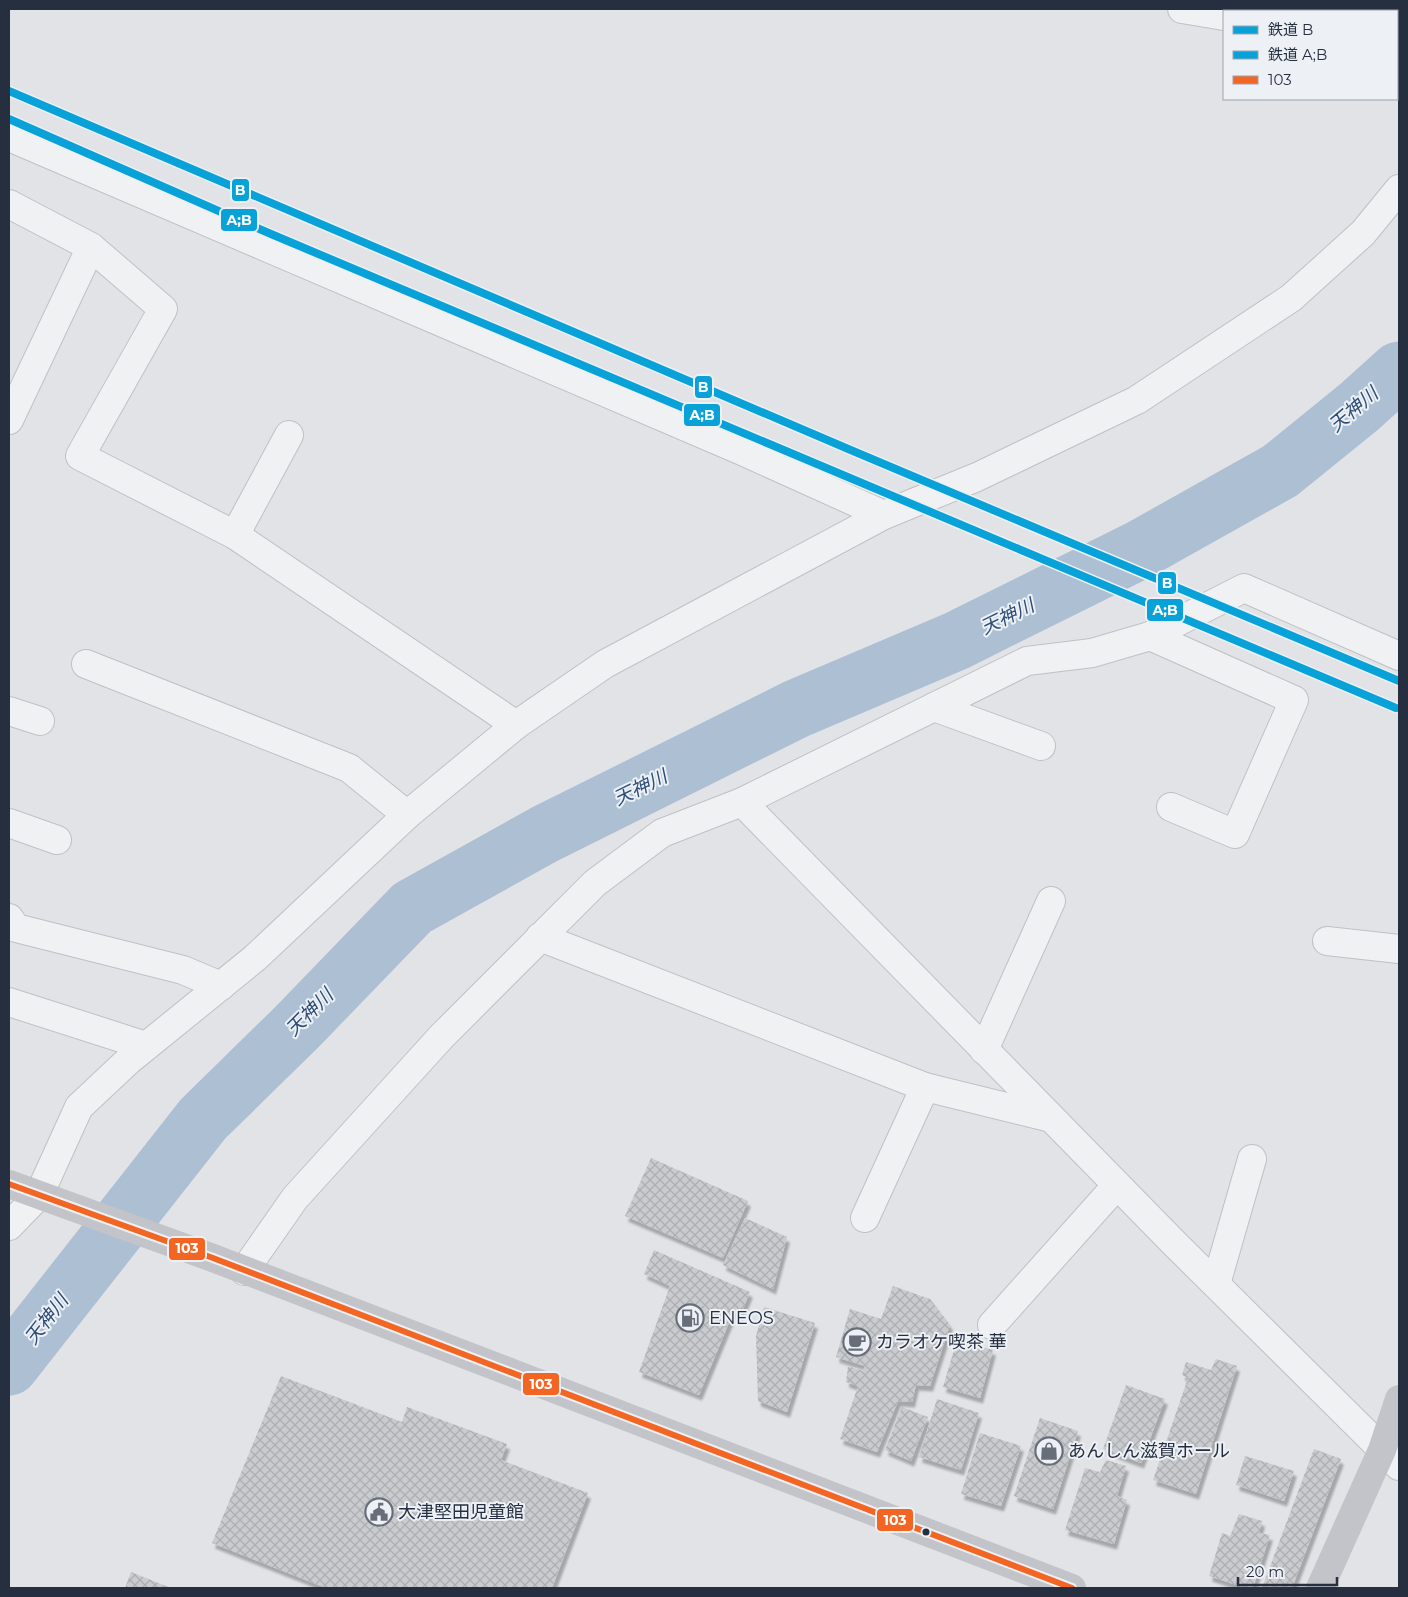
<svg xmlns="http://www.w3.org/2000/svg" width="1408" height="1597" font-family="Montserrat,'Noto Sans JP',sans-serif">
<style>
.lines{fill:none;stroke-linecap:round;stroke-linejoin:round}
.river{stroke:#acbfd3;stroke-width:59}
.building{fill:url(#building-cross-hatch);filter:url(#shadow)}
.street-casing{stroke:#bfc1c4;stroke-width:30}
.street{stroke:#f0f1f3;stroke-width:28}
.secondary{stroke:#c2c4c9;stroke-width:28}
.bus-1-casing{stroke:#edf1f6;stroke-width:10}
.bus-1{stroke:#f26522;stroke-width:6}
.rail-1-casing{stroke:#edf1f6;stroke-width:11}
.rail-2-casing{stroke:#edf1f6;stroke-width:11}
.rail-1{stroke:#08a2d9;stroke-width:8}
.rail-2{stroke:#08a2d9;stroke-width:8}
.bus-dot{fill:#262f40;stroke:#edf1f6;stroke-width:2}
.labels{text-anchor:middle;stroke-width:4;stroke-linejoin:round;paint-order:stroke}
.poi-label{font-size:18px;fill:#262f40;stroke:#edf1f6;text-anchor:start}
.water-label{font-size:19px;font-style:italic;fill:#2e4d77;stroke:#edf1f6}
.line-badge{stroke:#edf1f6;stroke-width:2}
.badge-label{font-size:14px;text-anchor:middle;font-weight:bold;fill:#fff}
</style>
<defs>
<pattern id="building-cross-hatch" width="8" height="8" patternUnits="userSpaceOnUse" patternTransform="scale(1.25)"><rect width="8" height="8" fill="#c9cbce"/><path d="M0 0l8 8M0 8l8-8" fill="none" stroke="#acafb2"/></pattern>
<filter id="shadow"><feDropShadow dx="3" dy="5.5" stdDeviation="1" flood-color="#0004"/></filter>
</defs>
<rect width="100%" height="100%" fill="#e1e3e6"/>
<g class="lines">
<polyline class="river" points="9,1366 203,1119 296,1028 412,908 545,834 796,709 956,641 1139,550 1280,471 1359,407 1399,371"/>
</g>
<g class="building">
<polygon points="651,1158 748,1201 723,1258 625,1216"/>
<polygon points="745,1218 787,1237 773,1289 723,1265"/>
<polygon points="654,1250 750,1292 740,1316 733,1313 699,1395 639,1372 670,1286 644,1274"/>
<polygon points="893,1286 930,1299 950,1325 930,1386 916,1385 912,1402 898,1401 877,1452 840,1439 858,1386 846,1382 848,1366 863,1371 865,1366 836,1357 850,1309 881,1319"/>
<polygon points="764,1307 815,1323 787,1412 758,1401 756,1336"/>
<polygon points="957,1340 993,1350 980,1398 943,1387"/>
<polygon points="1216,1359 1237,1366 1196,1494 1153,1480 1188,1378 1182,1375 1186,1362 1211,1370"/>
<polygon points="281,1376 402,1422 407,1407 507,1444 501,1460 588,1493 552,1588 326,1588 212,1543"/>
<polygon points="1126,1385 1165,1399 1141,1463 1103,1449"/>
<polygon points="937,1399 979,1413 961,1470 919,1457"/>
<polygon points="902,1407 928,1417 911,1461 885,1450"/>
<polygon points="1040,1418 1078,1431 1053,1509 1014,1496"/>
<polygon points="980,1433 1021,1446 1001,1506 961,1494"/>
<polygon points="1314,1449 1341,1459 1292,1588 1262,1588"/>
<polygon points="1245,1456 1294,1471 1284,1501 1236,1485"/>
<polygon points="1106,1460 1126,1466 1117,1496 1127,1500 1114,1544 1065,1530 1085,1468 1100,1472"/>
<polygon points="1239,1514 1262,1521 1259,1533 1270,1535 1253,1588 1246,1588 1209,1576 1222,1533 1230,1536"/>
<polygon points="131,1572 171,1588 125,1588"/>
</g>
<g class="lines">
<g class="street-casing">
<g id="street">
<polyline points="1182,9 1224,16"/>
<polyline points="1397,39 1399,39"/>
<polyline points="9,137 742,451 884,515"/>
<polyline points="9,204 91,247 163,309 80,456 235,535 516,725"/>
<polyline points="9,420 91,247"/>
<polyline points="235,535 289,435"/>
<polyline points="1150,636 1244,588 1399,656"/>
<polyline points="86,664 349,768 407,815"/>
<polyline points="934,707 1041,746"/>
<polyline points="9,711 40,721"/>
<polyline points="742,802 1173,1242 1399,1466"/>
<polyline points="9,823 57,840"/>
<polyline points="9,918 16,928 183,970 221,986"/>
<polyline points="540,937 925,1087 1051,1118"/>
<polyline points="1327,941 1399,949"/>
<polyline points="9,1002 146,1046"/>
<polyline points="984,1050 1051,901"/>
<polyline points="865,1218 925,1087"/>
<polyline points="9,1226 39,1195 79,1107 128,1061 255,958 407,815 516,725 605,664 884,515 977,477 1137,400 1291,298 1363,233 1399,189"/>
<polyline points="244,1271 295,1198 442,1036 595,883 662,833 742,802 1027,661 1092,653 1150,636 1294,700 1235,834 1171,807"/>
<polyline points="1216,1284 1252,1159"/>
<polyline points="992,1325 1117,1185"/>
</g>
</g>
<use href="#street" class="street"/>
<g class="secondary">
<polyline points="9,1184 213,1258 1072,1588"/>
<polyline points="1320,1588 1382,1450 1399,1399"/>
</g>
<g class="bus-1-casing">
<polyline id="bus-1" points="9,1184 213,1258 1072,1588"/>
</g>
<use href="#bus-1" class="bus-1"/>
<g class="rail-1-casing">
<polyline id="rail-1" points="9,91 853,451 1399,681"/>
</g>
<g class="rail-2-casing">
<polyline id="rail-2" points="9,119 271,234 1396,708"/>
</g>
<use href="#rail-1" class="rail-1"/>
<use href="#rail-2" class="rail-2"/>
</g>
<defs>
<g id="fuel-ring" transform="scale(1.4375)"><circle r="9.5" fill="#edf1f6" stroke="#676e7a" stroke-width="1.5"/><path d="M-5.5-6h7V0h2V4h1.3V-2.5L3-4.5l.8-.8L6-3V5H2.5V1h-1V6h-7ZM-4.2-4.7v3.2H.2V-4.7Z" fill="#676e7a"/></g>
<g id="cafe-ring" transform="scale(1.4375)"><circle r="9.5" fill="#edf1f6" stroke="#676e7a" stroke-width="1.5"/><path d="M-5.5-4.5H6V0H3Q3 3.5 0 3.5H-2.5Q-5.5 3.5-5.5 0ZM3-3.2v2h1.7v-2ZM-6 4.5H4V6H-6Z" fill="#676e7a"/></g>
<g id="shop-ring" transform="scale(1.4375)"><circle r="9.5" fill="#edf1f6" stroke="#676e7a" stroke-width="1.5"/><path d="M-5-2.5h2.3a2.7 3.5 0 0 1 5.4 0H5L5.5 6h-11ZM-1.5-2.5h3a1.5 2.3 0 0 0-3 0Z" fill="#676e7a"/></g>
<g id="civic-ring" transform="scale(1.4375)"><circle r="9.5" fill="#edf1f6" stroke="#676e7a" stroke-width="1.5"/><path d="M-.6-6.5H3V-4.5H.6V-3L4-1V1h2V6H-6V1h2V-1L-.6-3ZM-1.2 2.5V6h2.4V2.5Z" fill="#676e7a"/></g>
</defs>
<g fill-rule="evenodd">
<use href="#fuel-ring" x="690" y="1318"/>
<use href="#cafe-ring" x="857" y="1342"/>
<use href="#shop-ring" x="1049" y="1451"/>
<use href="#civic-ring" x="379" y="1512"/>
</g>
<circle class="bus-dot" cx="926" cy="1532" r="4.5"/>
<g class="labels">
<g class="poi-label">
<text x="709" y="1324">ENEOS</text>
<text x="876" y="1348">カラオケ喫茶 華</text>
<text x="1068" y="1457">あんしん滋賀ホール</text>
<text x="398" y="1518">大津堅田児童館</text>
</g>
<g class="water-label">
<text transform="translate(1353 409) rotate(-40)" y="7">天神川</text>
<text transform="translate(1007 616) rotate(-26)" y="7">天神川</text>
<text transform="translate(640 787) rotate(-26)" y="7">天神川</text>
<text transform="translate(309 1012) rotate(-45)" y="7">天神川</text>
<text transform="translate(46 1319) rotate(-52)" y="7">天神川</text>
</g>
</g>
<g class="line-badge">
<rect x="231" y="178" width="19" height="24" rx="5" fill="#08a2d9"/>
<rect x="220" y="208" width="38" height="24" rx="5" fill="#08a2d9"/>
<rect x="694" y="375" width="19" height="24" rx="5" fill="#08a2d9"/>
<rect x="683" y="403" width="38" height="24" rx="5" fill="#08a2d9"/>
<rect x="1157" y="571" width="20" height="24" rx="5" fill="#08a2d9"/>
<rect x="1146" y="598" width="38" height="24" rx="5" fill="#08a2d9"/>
<rect x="168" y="1237" width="38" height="24" rx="5" fill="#f26522"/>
<rect x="522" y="1372" width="38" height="24" rx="5" fill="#f26522"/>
<rect x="876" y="1508" width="38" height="24" rx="5" fill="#f26522"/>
</g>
<g class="badge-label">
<text x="240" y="195">B</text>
<text x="239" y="225">A;B</text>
<text x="703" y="392">B</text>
<text x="702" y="420">A;B</text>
<text x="1167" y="588">B</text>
<text x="1165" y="615">A;B</text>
<text x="187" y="1253">103</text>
<text x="541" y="1389">103</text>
<text x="895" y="1525">103</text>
</g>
<rect width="1408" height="1597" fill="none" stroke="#262f40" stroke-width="20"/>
<rect x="1223" y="10" width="175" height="90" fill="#edf1f6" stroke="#9da3ad"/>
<rect x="1233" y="26" width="25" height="8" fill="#08a2d9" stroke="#9da3ad"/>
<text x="1268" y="35" font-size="15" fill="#262f40">鉄道 B</text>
<rect x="1233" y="51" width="25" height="8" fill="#08a2d9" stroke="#9da3ad"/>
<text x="1268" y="60" font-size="15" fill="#262f40">鉄道 A;B</text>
<rect x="1233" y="76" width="25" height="8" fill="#f26522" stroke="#9da3ad"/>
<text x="1268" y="85" font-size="15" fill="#262f40">103</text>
<path d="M1238 1577v8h99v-8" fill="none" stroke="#262f40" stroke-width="2.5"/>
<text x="1246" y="1577" font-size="15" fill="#262f40" stroke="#edf1f6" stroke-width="4" paint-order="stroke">20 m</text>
</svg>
